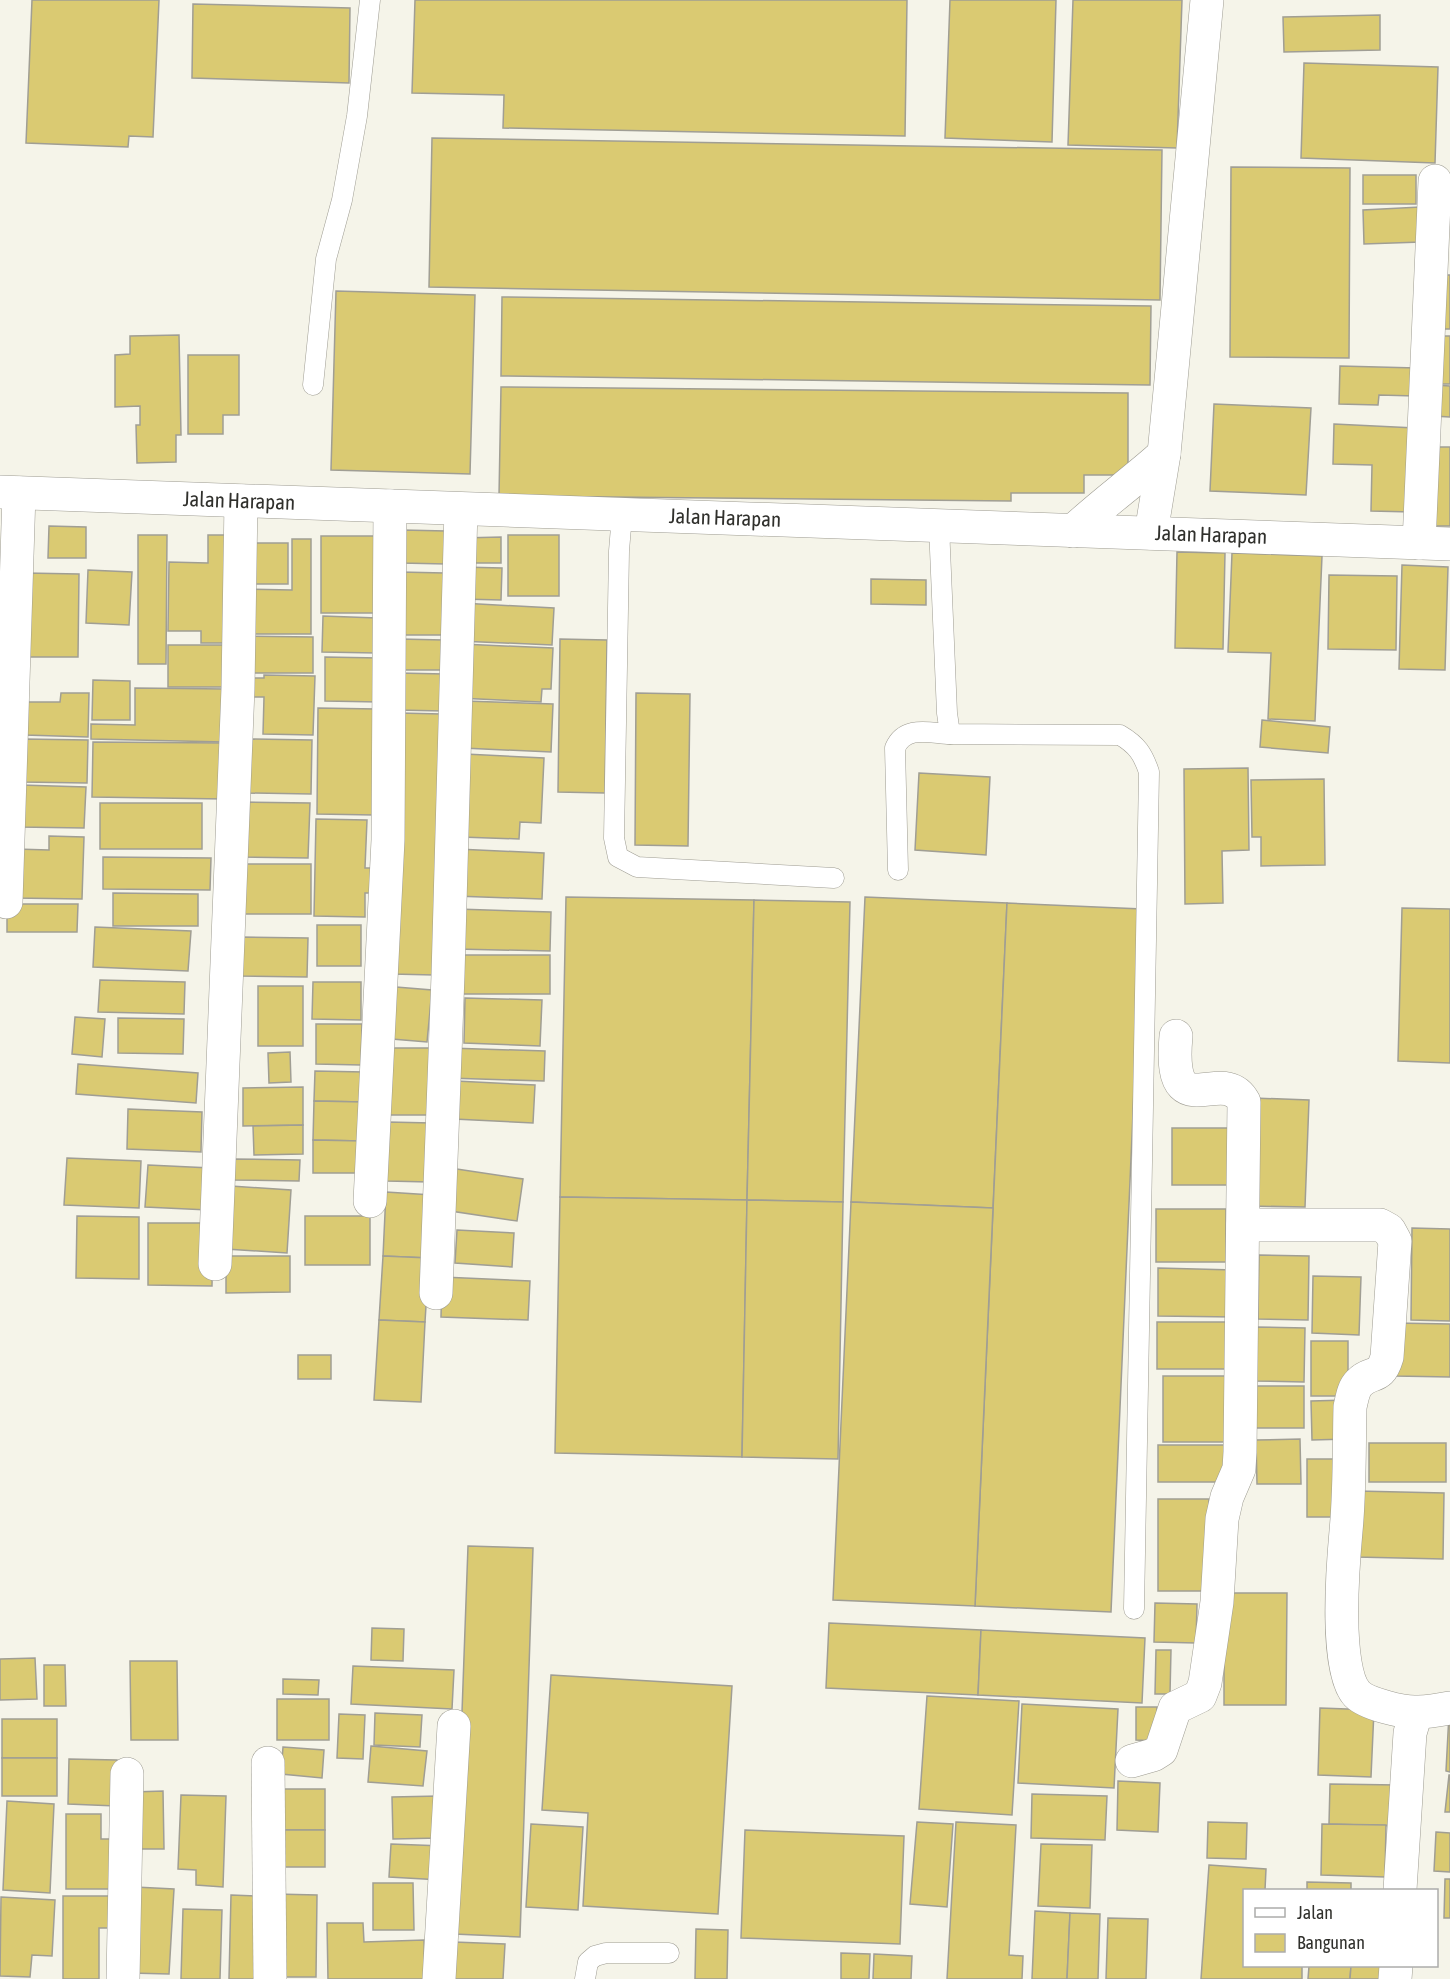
<svg xmlns="http://www.w3.org/2000/svg" width="1450" height="1979" font-family="'Asap Condensed',sans-serif">
<style>
.building{fill:#daca72;stroke:#a09e94;stroke-width:1.5}
.lines{fill:none;stroke-linecap:round;stroke-linejoin:round}
.lane-casing{stroke:#9e9c92;stroke-width:21}
.street-casing{stroke:#9e9c92;stroke-width:34}
.lane{stroke:#fff;stroke-width:20}
.street{stroke:#fff;stroke-width:33}
.labels{text-anchor:middle;stroke-width:4.5;stroke-linejoin:round;paint-order:stroke}
.street-label{font-size:21px;fill:#30302c;stroke:#fff}
</style>
<rect width="100%" height="100%" fill="#f5f4e9"/>
<g class="building">
<polygon points="32,0 159,0 153,137 129,136 128,147 26,143"/>
<polygon points="415,0 907,0 905,136 503,128 504,95 412,93"/>
<polygon points="950,0 1056,0 1052,142 945,138"/>
<polygon points="1073,0 1182,0 1177,148 1068,145"/>
<polygon points="193,4 350,8 349,83 192,78"/>
<polygon points="1380,15 1380,50 1284,52 1283,17"/>
<polygon points="1304,63 1438,67 1435,163 1301,158"/>
<polygon points="432,138 1162,150 1160,300 429,287"/>
<polygon points="1231,167 1350,168 1349,358 1230,357"/>
<rect x="1363" y="175" width="53" height="29"/>
<polygon points="1420,207 1421,242 1364,244 1363,210"/>
<polygon points="1443,275 1450,275 1450,329 1442,329"/>
<polygon points="336,291 475,295 470,474 331,470"/>
<polygon points="502,297 1151,306 1150,385 501,376"/>
<polygon points="179,335 181,435 176,435 176,462 137,463 136,425 140,425 140,406 115,407 115,355 130,354 130,336"/>
<rect x="1433" y="336" width="17" height="48"/>
<polygon points="188,355 239,355 239,415 223,415 223,434 188,434"/>
<polygon points="1340,366 1416,368 1415,396 1379,395 1378,405 1339,404"/>
<polygon points="1434,385 1450,386 1450,417 1433,416"/>
<polygon points="501,387 1128,393 1128,475 1084,475 1084,493 1011,493 1011,501 499,496"/>
<polygon points="1214,404 1311,408 1306,495 1210,491"/>
<polygon points="1334,424 1415,428 1412,512 1371,511 1372,465 1333,464"/>
<polygon points="1430,447 1450,447 1450,526 1428,526"/>
<polygon points="49,526 86,527 86,558 48,558"/>
<polygon points="402,530 446,531 446,564 401,563"/>
<polygon points="138,535 167,535 166,664 138,664"/>
<polygon points="208,535 235,535 234,643 201,643 201,631 168,631 169,562 208,563"/>
<rect x="508" y="535" width="51" height="61"/>
<rect x="321" y="536" width="62" height="77"/>
<polygon points="501,537 501,563 461,563 461,538"/>
<polygon points="292,539 311,539 311,634 245,634 245,589 292,590"/>
<rect x="254" y="543" width="34" height="41"/>
<polygon points="1177,552 1225,553 1223,649 1175,648"/>
<polygon points="1232,553 1322,556 1315,721 1268,719 1271,653 1228,652"/>
<polygon points="1402,565 1448,567 1445,670 1399,669"/>
<polygon points="461,567 502,568 501,600 461,599"/>
<polygon points="88,570 132,572 129,625 86,623"/>
<polygon points="400,572 444,573 443,635 399,635"/>
<polygon points="25,573 79,574 78,657 24,657"/>
<polygon points="1329,575 1397,576 1396,650 1328,649"/>
<polygon points="871,579 926,580 926,605 871,604"/>
<polygon points="461,603 554,608 552,645 459,641"/>
<polygon points="323,616 377,618 376,653 322,652"/>
<polygon points="244,636 313,637 313,673 244,673"/>
<polygon points="399,639 444,640 443,670 399,670"/>
<polygon points="560,639 607,640 605,793 558,792"/>
<polygon points="461,644 553,648 551,689 542,689 541,702 458,698"/>
<rect x="168" y="645" width="59" height="42"/>
<polygon points="325,657 379,658 379,702 325,701"/>
<polygon points="398,673 444,674 443,711 398,710"/>
<polygon points="264,675 315,676 313,735 263,734 264,697 243,697 244,678 264,678"/>
<polygon points="93,680 130,681 130,720 92,720"/>
<polygon points="135,688 226,689 225,742 91,739 91,724 135,725"/>
<polygon points="61,693 89,693 88,737 25,735 25,702 60,702"/>
<polygon points="636,693 690,694 688,846 635,845"/>
<polygon points="464,701 553,704 551,752 463,748"/>
<polygon points="318,708 376,709 374,815 317,814"/>
<polygon points="399,713 441,714 434,975 392,974"/>
<polygon points="1262,720 1330,727 1328,753 1260,747"/>
<polygon points="24,739 88,740 87,783 22,782"/>
<polygon points="248,739 312,740 311,794 247,793"/>
<polygon points="93,742 225,743 224,799 92,797"/>
<polygon points="465,754 544,758 541,823 520,822 519,839 461,837"/>
<polygon points="1248,768 1249,850 1222,851 1223,903 1185,904 1184,769"/>
<polygon points="919,773 990,777 986,855 915,850"/>
<polygon points="1324,779 1325,865 1261,866 1261,837 1252,837 1251,780"/>
<polygon points="20,785 86,787 84,828 19,827"/>
<polygon points="243,802 310,803 308,858 242,857"/>
<rect x="100" y="803" width="102" height="46"/>
<polygon points="316,819 367,820 365,868 373,868 372,893 365,893 365,917 314,916"/>
<polygon points="49,836 84,837 82,899 14,898 16,849 49,850"/>
<polygon points="457,849 544,853 542,899 455,896"/>
<polygon points="103,857 211,858 210,890 103,889"/>
<rect x="239" y="864" width="72" height="50"/>
<polygon points="113,893 198,894 198,926 113,926"/>
<polygon points="566,897 754,900 747,1200 560,1197"/>
<polygon points="865,897 1007,903 993,1208 851,1202"/>
<polygon points="754,900 850,902 843,1202 747,1200"/>
<polygon points="1007,903 1142,909 1111,1612 975,1606"/>
<polygon points="7,904 78,904 77,932 7,932"/>
<polygon points="1402,908 1450,909 1450,1063 1398,1061"/>
<polygon points="457,909 551,912 550,951 456,949"/>
<rect x="317" y="925" width="44" height="41"/>
<polygon points="95,927 191,931 188,971 93,967"/>
<polygon points="241,937 308,938 307,977 241,976"/>
<rect x="458" y="955" width="92" height="39"/>
<polygon points="100,980 185,982 184,1014 98,1012"/>
<polygon points="313,982 361,982 361,1020 312,1019"/>
<rect x="258" y="986" width="45" height="60"/>
<polygon points="396,987 432,990 427,1042 392,1039"/>
<polygon points="465,998 542,1000 540,1046 464,1043"/>
<polygon points="75,1017 105,1019 102,1057 72,1054"/>
<polygon points="118,1018 184,1019 183,1054 118,1053"/>
<polygon points="316,1024 362,1024 361,1065 316,1064"/>
<rect x="389" y="1048" width="42" height="67"/>
<polygon points="449,1048 545,1051 544,1081 448,1078"/>
<polygon points="290,1052 291,1082 269,1083 268,1053"/>
<polygon points="78,1064 198,1073 196,1103 76,1094"/>
<polygon points="315,1071 364,1072 364,1102 314,1101"/>
<polygon points="456,1081 535,1085 533,1123 454,1119"/>
<polygon points="303,1087 303,1125 243,1126 243,1088"/>
<polygon points="1253,1098 1309,1100 1305,1207 1249,1206"/>
<polygon points="314,1101 364,1102 363,1141 313,1140"/>
<polygon points="128,1109 202,1112 201,1152 127,1149"/>
<polygon points="388,1122 431,1123 429,1182 387,1181"/>
<polygon points="303,1125 303,1154 254,1155 253,1126"/>
<rect x="1172" y="1128" width="59" height="57"/>
<polygon points="313,1140 363,1141 363,1173 313,1173"/>
<polygon points="67,1158 141,1161 139,1208 64,1205"/>
<polygon points="233,1159 300,1160 299,1181 233,1180"/>
<polygon points="148,1165 211,1168 208,1210 145,1207"/>
<polygon points="450,1168 523,1179 517,1221 444,1210"/>
<polygon points="231,1186 291,1190 287,1253 226,1249"/>
<polygon points="386,1192 432,1195 429,1258 383,1256"/>
<polygon points="560,1197 747,1200 742,1457 555,1453"/>
<polygon points="747,1200 843,1202 838,1459 742,1457"/>
<polygon points="851,1202 993,1208 975,1606 833,1600"/>
<rect x="1156" y="1209" width="70" height="53"/>
<polygon points="77,1216 139,1217 139,1279 76,1278"/>
<rect x="305" y="1216" width="65" height="49"/>
<polygon points="148,1223 213,1223 212,1286 148,1285"/>
<polygon points="1412,1228 1450,1229 1450,1321 1411,1320"/>
<polygon points="457,1230 514,1233 512,1267 455,1263"/>
<polygon points="1259,1255 1309,1256 1308,1320 1258,1319"/>
<polygon points="226,1256 290,1256 290,1292 226,1293"/>
<polygon points="383,1256 429,1258 425,1322 379,1320"/>
<polygon points="1158,1268 1234,1270 1234,1317 1158,1316"/>
<polygon points="1313,1276 1361,1277 1359,1335 1312,1333"/>
<polygon points="442,1277 530,1281 528,1320 441,1317"/>
<polygon points="379,1320 425,1322 421,1402 374,1400"/>
<rect x="1157" y="1322" width="73" height="47"/>
<polygon points="1395,1323 1450,1324 1450,1377 1395,1376"/>
<polygon points="1255,1327 1305,1328 1304,1382 1254,1381"/>
<rect x="1311" y="1341" width="37" height="55"/>
<rect x="298" y="1355" width="33" height="24"/>
<polygon points="1163,1376 1232,1376 1231,1442 1163,1442"/>
<rect x="1256" y="1386" width="48" height="42"/>
<polygon points="1347,1400 1348,1439 1312,1440 1311,1401"/>
<polygon points="1300,1439 1301,1484 1257,1484 1256,1440"/>
<rect x="1369" y="1443" width="77" height="39"/>
<rect x="1158" y="1445" width="71" height="37"/>
<rect x="1307" y="1459" width="37" height="58"/>
<polygon points="1357,1491 1444,1493 1443,1559 1356,1557"/>
<rect x="1158" y="1499" width="51" height="92"/>
<polygon points="468,1546 533,1548 520,1937 454,1934"/>
<polygon points="1224,1593 1287,1593 1286,1705 1224,1705"/>
<polygon points="1155,1603 1197,1604 1196,1643 1154,1642"/>
<polygon points="829,1623 981,1630 978,1695 826,1688"/>
<polygon points="372,1628 404,1629 403,1661 371,1660"/>
<polygon points="981,1630 1145,1638 1142,1703 978,1695"/>
<polygon points="1156,1650 1171,1650 1170,1694 1155,1694"/>
<polygon points="35,1658 37,1699 0,1700 0,1659"/>
<polygon points="130,1661 177,1661 178,1740 131,1740"/>
<polygon points="44,1665 65,1665 66,1706 44,1706"/>
<polygon points="353,1666 454,1670 452,1709 351,1704"/>
<polygon points="551,1675 732,1686 718,1914 583,1906 588,1813 542,1810"/>
<polygon points="283,1679 319,1680 318,1695 283,1694"/>
<polygon points="927,1696 1019,1701 1012,1815 919,1809"/>
<rect x="277" y="1699" width="52" height="41"/>
<polygon points="1022,1704 1118,1709 1114,1788 1018,1783"/>
<polygon points="1136,1707 1157,1707 1157,1741 1136,1740"/>
<polygon points="1320,1708 1374,1710 1371,1777 1318,1775"/>
<polygon points="375,1713 422,1715 420,1747 374,1745"/>
<polygon points="339,1714 365,1715 363,1759 337,1758"/>
<polygon points="1449,1714 1450,1714 1450,1772 1446,1771"/>
<rect x="2" y="1719" width="55" height="39"/>
<polygon points="371,1746 427,1751 423,1786 368,1782"/>
<polygon points="283,1747 324,1750 322,1778 281,1774"/>
<rect x="2" y="1758" width="55" height="38"/>
<polygon points="69,1759 117,1760 116,1806 68,1804"/>
<polygon points="1449,1775 1450,1775 1450,1812 1445,1812"/>
<polygon points="1118,1781 1160,1783 1158,1832 1117,1830"/>
<polygon points="1330,1784 1397,1785 1396,1826 1329,1824"/>
<rect x="279" y="1789" width="46" height="41"/>
<polygon points="163,1791 164,1849 134,1849 133,1792"/>
<polygon points="1032,1794 1107,1796 1105,1840 1031,1838"/>
<polygon points="181,1795 226,1796 223,1887 196,1885 196,1870 178,1869"/>
<polygon points="439,1796 439,1838 393,1839 392,1797"/>
<polygon points="7,1801 54,1804 50,1893 3,1890"/>
<polygon points="66,1814 101,1814 101,1839 115,1839 114,1889 66,1889"/>
<polygon points="917,1822 953,1824 947,1907 910,1904"/>
<polygon points="956,1822 1016,1825 1009,1955 1023,1956 1022,1979 947,1979"/>
<polygon points="1208,1822 1247,1823 1246,1859 1207,1858"/>
<polygon points="531,1824 583,1827 578,1910 526,1907"/>
<polygon points="1322,1824 1386,1825 1385,1877 1321,1875"/>
<rect x="279" y="1830" width="46" height="37"/>
<polygon points="745,1830 904,1836 900,1944 741,1938"/>
<polygon points="1436,1832 1450,1833 1450,1872 1434,1871"/>
<polygon points="391,1844 443,1846 441,1880 389,1877"/>
<polygon points="1041,1844 1092,1845 1090,1908 1038,1906"/>
<polygon points="1209,1865 1266,1869 1265,1890 1244,1890 1244,1966 1302,1966 1302,1979 1201,1979"/>
<polygon points="1445,1879 1450,1879 1450,1918 1444,1918"/>
<polygon points="1307,1882 1351,1883 1351,1890 1307,1890"/>
<polygon points="373,1883 413,1883 414,1930 373,1930"/>
<polygon points="135,1887 174,1889 169,1974 130,1973"/>
<polygon points="275,1894 317,1895 316,1977 274,1977"/>
<polygon points="231,1895 258,1896 255,1979 229,1979"/>
<polygon points="63,1896 117,1896 116,1928 99,1928 99,1979 63,1979"/>
<polygon points="1,1897 55,1900 52,1956 32,1955 30,1977 0,1976"/>
<polygon points="183,1909 222,1910 220,1979 181,1979"/>
<polygon points="1035,1911 1070,1913 1067,1979 1032,1979"/>
<polygon points="1070,1913 1100,1914 1098,1979 1067,1979"/>
<polygon points="1108,1918 1148,1919 1146,1979 1106,1979"/>
<polygon points="327,1923 363,1923 364,1942 424,1940 425,1979 328,1979"/>
<polygon points="696,1929 728,1930 727,1979 695,1979"/>
<polygon points="454,1942 505,1944 503,1979 452,1979"/>
<polygon points="841,1953 870,1954 869,1979 841,1979"/>
<polygon points="874,1954 912,1956 911,1979 873,1979"/>
<polygon points="1309,1966 1351,1966 1350,1979 1308,1979"/>
<polygon points="1351,1966 1392,1966 1391,1979 1350,1979"/>
</g>
<g class="lines">
<g class="lane-casing">
<g id="lane">
<polyline points="313,385 326,259 342,200 357,116 370,0"/>
<polyline points="622,515 619,551 614,838 618,857 637,867 834,878"/>
<path d="M939,526L947,713L950,734L1120,735C1137,745 1143,754 1149,772L1134,1609"/>
<path d="M898,870L895,748C905,725 929,733 950,734"/>
<polyline points="585,1979 588,1962 595,1956 606,1953 669,1953"/>
</g>
</g>
<g class="street-casing">
<g id="street">
<polyline points="0,492 1450,544"/>
<path d="M1073,531C1102,504 1134,481 1164,454"/>
<polyline points="1151,533 1164,454 1207,0"/>
<polyline points="1419,543 1435,181"/>
<polyline points="6,902 19,493"/>
<polyline points="370,1201 388,840 390,506"/>
<path d="M1243,1225H1380L1389,1230L1395,1241L1387,1357C1380,1381 1371,1370 1359,1383C1353,1389 1352,1399 1350,1407C1349,1448 1350,1490 1346,1531C1343,1564 1334,1670 1357,1694C1367,1704 1404,1713 1418,1712C1429,1712 1440,1710 1450,1708"/>
<polyline points="215,1264 238,688 241,501"/>
<polyline points="436,1293 448,975 461,509"/>
<path d="M1132,1761L1153,1755L1161,1750L1175,1708L1200,1696L1205,1683L1217,1602L1222,1519L1227,1497L1239,1469L1240,1452L1244,1102C1223,1062 1167,1132 1176,1036"/>
<polyline points="268,1763 270,1979"/>
<polyline points="1400,1890 1410,1733 1416,1713"/>
<polyline points="123,1979 127,1774"/>
<polyline points="439,1979 454,1726"/>
<polyline points="1395,1979 1396,1966"/>
</g>
</g>
<use href="#lane" class="lane"/>
<use href="#street" class="street"/>
</g>
<g class="labels">
<g class="street-label">
<text transform="translate(239 501) rotate(2)" y="7">Jalan Harapan</text>
<text transform="translate(725 518) rotate(2)" y="7">Jalan Harapan</text>
<text transform="translate(1211 535) rotate(2)" y="7">Jalan Harapan</text>
</g>
</g>
<rect x="1243" y="1889" width="195" height="78" fill="#ffffff" stroke="#acacab" stroke-width="1.5"/>
<rect x="1255" y="1908" width="30" height="9" fill="#ffffff" stroke="#acacab" stroke-width="1.5"/>
<text x="1297" y="1919" font-size="18" fill="#30302c">Jalan</text>
<rect x="1255" y="1934" width="30" height="18" fill="#daca72" stroke="#acacab" stroke-width="1.5"/>
<text x="1297" y="1949" font-size="18" fill="#30302c">Bangunan</text>
</svg>
